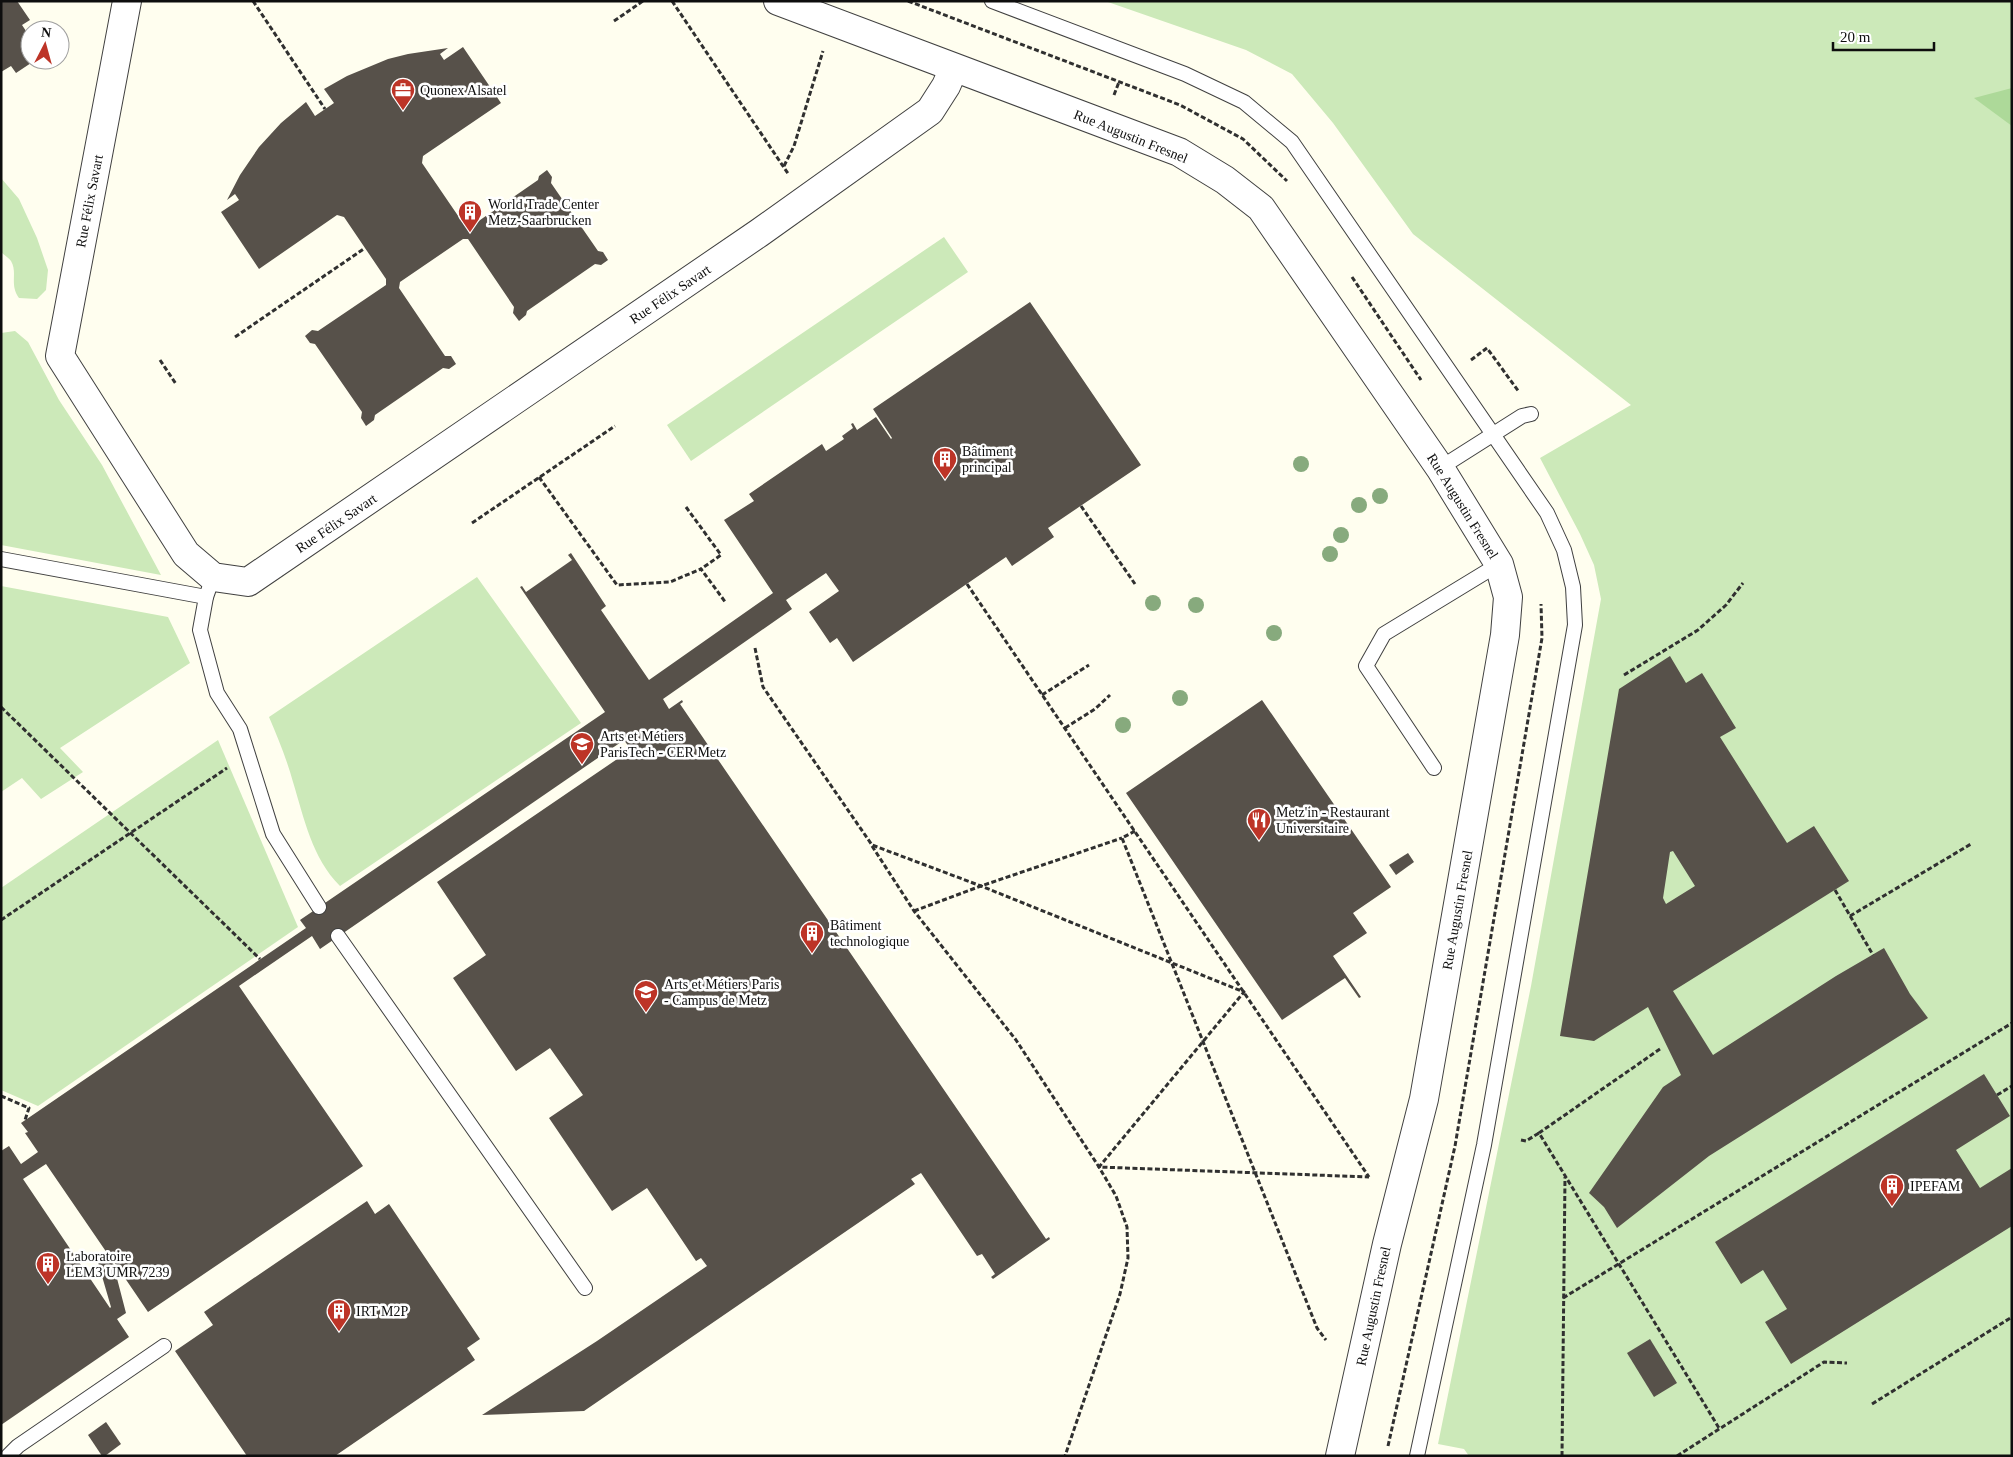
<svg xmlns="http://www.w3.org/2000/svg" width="2013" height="1457" font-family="Georgia,serif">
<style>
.green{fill:#cce9b9}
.forest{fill:#add999}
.building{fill:#57514a;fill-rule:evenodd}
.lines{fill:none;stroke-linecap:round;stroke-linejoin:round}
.service-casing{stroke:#414141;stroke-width:16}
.minor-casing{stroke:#414141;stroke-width:30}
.tertiary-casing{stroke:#414141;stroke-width:30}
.path{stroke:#303030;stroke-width:3;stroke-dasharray:5 2.5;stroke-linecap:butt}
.service{stroke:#fff;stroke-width:14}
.minor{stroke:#fff;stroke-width:28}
.tertiary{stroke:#fff;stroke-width:28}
.tree{fill:#87aa7d}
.labels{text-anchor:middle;stroke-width:5;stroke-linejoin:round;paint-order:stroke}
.poi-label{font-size:14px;fill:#0e0e0e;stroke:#fff;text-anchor:start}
.street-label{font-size:14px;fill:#0e0e0e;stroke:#fff}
</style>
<rect width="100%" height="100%" fill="#fffeef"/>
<g class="green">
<polygon points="1105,1 2012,1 2012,1456 1469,1456 1464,1449 1438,1444 1531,986 1601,599 1594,565 1580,534 1540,458 1631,405 1413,234 1333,123 1292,74 1246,50"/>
<path d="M1,178L19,199L37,238L48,270L46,290L37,299L19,298C9,284 18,273 11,261C9,258 4,255 1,252Z"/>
<polygon points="944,237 968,272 691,461 667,425"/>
<polygon points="15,331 28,342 59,400 102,465 161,575 1,545 1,333"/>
<path d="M477,577L581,723L340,886C312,858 304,818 293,782C287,760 278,738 269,717Z"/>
<polygon points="1,586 168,617 190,663 60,748 83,772 41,799 22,778 1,792"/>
<polygon points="218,740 298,927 38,1106 1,1090 1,888"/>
</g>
<polygon class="forest" points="2012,88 2012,126 1974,98"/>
<g class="building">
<polygon points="1,1 17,1 30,20 22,25 30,37 30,45 22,50 31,63 16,73 11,66 1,72"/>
<polygon points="463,47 501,103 423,156 422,163 465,226 470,227 538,180 539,176 547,170 552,177 551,183 598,251 603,252 608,260 601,265 595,264 527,311 526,315 519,321 513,313 514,307 468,239 463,239 400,282 399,288 445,356 451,356 456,364 449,369 443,368 375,415 374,420 366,426 361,418 362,412 315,344 310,343 305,336 312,330 318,331 386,285 386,279 344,217 337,215 259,269 221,212 239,200 235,194 227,200 240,175 259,147 281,123 306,102 315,116 334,103 324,89 347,76 388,59 408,54 448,48 440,54 444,60"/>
<path d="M1030,302L1141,465L1048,528L1054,537L1012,566L1006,557L853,662L837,638L830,643L809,612L839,591L826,573L786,600L792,609L663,699L669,709L682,700L683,702L680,704L1046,1239L1049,1237L1050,1239L993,1279L991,1277L995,1274L982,1254L977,1256L921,1173L911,1179L915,1184L584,1411L482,1415L597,1341L707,1266L701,1258L696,1261L647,1188L612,1211L549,1118L583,1095L550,1048L516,1071L453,978L486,955L437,882L629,751L632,755L634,754L624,740L320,949L312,936L239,986L363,1166L148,1312L114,1262L113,1263L126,1313L117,1319L129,1337L1,1425V1151L9,1146L21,1164L38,1152L25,1133L28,1132L21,1123L306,928L300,920L605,712L520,587L522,586L526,592L572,560L568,555L571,553L606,606L601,610L649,680L773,593L724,520L754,501L749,494L822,444L826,451L844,439L842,436L853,428L851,424L853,423L857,430L876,417L891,439L892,438L873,409ZM46,1164L107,1253L97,1259L111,1307L110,1308L23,1179Z"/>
<path d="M1670,656L1686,683L1702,673L1736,728L1720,737L1787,843L1814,826L1849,881L1673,991L1713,1055L1836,976L1884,948L1910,994L1928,1018L1709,1156L1617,1228L1604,1207L1589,1193L1663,1087L1681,1075L1648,1007L1594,1041L1560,1036L1619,689ZM1673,851L1695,886L1666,904L1663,898L1670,852Z"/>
<polygon points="1262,700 1391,887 1353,913 1367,933 1333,956 1361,997 1359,998 1345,978 1282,1020 1126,793"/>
<polygon points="1408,853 1414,862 1396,875 1389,865"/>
<polygon points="1984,1074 2010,1116 1956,1150 1980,1188 2012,1168 2012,1226 1791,1364 1765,1322 1787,1309 1763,1270 1741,1284 1715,1242"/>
<polygon points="367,1201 375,1214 389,1204 480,1339 467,1348 475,1360 335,1456 247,1456 175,1351 213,1325 204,1312"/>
<polygon points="1650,1339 1677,1383 1654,1397 1627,1353"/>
<polygon points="106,1422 121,1444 105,1456 102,1456 88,1435"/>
</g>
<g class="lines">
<g class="service-casing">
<g id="service">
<polyline points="992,1 1185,74 1244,102 1292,142 1547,513 1564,550 1573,587 1575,625 1484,1145 1417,1456"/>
<polyline points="1440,468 1522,416 1531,414"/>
<polyline points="1,559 206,597"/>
<polyline points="213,577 206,597 200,630 217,693 240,729 273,834 319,907"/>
<polyline points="1434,768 1366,666 1384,634 1499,564"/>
<polyline points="338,936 585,1288"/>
<polyline points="8,1456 18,1446 164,1346"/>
</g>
</g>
<g class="minor-casing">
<polyline id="minor" points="127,1 60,356 186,554 213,577 248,582 759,233 930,111 946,86 954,68"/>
</g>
<g class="tertiary-casing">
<polyline id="tertiary" points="778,1 1179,152 1225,180 1261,208 1440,468 1499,564 1508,597 1505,635 1424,1099 1387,1244 1340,1456"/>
</g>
<g class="path">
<polyline points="253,1 325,109"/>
<polyline points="672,1 789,175"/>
<polyline points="908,1 1180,105 1243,139 1287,181"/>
<polyline points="614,21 643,1"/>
<polyline points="1114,95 1119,82"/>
<polyline points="784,166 794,146 823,51"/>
<polyline points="1352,277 1421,380"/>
<polyline points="235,337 365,248"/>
<polyline points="160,360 176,384"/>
<polyline points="1471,360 1487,348 1519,392"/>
<polyline points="539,477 617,585 670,582 701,569 726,603"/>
<polyline points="1081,506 1135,584"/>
<polyline points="686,507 721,555 701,569"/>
<polyline points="472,523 615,426"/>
<polyline points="967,584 1369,1177"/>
<polyline points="755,648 763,687 872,845 981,886 1244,992 1099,1167 1369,1177"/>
<polyline points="1624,675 1698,630 1726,605 1743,583"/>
<polyline points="1042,695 1089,665"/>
<polyline points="1,707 260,959"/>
<polyline points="1065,728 1095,709 1110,695"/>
<polyline points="1135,831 1122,838 1317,1328 1326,1340"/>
<polyline points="872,846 914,911 1016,1040 1099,1167 1116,1196 1127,1227 1128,1258 1120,1294 1065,1456"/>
<polyline points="1835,890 1873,955"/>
<polyline points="914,911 981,886 1122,838"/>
<polyline points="1850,916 1971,844"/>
<polyline points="1,920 227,768"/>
<polyline points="1660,1049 1539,1133 1719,1428"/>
<polyline points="1997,1095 2012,1086"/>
<polyline points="1,1096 29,1108 25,1120"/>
<polyline points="1521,1140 1526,1141 1539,1133"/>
<polyline points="1563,1298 2012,1023"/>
<polyline points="1872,1404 2012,1317"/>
<polyline points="1388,1446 1455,1146 1542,638 1541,604"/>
<polyline points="1562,1456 1565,1177"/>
<polyline points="1677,1456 1824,1362 1847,1363"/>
</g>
<use href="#service" class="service"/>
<use href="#minor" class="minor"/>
<use href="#tertiary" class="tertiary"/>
</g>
<g class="tree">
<circle cx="1301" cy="464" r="8"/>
<circle cx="1380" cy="496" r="8"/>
<circle cx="1359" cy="505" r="8"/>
<circle cx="1341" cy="535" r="8"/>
<circle cx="1330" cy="554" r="8"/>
<circle cx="1153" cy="603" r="8"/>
<circle cx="1196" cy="605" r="8"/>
<circle cx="1274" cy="633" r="8"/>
<circle cx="1180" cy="698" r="8"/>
<circle cx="1123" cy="725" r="8"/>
</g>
<defs>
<g id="office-pin" transform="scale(1.25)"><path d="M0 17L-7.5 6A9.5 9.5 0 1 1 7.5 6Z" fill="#bd3427" stroke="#fff"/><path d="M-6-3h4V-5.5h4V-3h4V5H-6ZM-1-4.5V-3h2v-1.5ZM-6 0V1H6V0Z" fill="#fff"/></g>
<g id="building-pin" transform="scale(1.25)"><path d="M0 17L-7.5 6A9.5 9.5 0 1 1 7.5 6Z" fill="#bd3427" stroke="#fff"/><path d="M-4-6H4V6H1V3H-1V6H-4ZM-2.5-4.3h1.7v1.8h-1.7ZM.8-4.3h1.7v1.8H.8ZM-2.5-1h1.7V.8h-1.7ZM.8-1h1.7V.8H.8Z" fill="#fff"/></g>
<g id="university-pin" transform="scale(1.25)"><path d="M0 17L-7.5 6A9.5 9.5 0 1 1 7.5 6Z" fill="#bd3427" stroke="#fff"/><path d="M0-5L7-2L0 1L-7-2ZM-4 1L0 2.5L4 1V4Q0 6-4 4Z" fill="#fff"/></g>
<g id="restaurant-pin" transform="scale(1.25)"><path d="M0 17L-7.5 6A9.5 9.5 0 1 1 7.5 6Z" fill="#bd3427" stroke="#fff"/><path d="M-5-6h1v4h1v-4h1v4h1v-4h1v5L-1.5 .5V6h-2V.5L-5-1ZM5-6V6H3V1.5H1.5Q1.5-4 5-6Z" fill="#fff"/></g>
</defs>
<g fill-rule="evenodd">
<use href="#office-pin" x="403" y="90"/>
<use href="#building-pin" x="470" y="212"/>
<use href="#building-pin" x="945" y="459"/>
<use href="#university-pin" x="582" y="744"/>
<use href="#restaurant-pin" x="1259" y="820"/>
<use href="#building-pin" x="812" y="933"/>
<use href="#university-pin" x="646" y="992"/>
<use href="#building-pin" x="1892" y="1186"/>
<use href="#building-pin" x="48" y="1264"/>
<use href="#building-pin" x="339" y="1311"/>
</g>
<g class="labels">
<g class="poi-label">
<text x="420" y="95">Quonex Alsatel</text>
<text x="488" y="209">World Trade Center<tspan x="488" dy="16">Metz-Saarbrucken</tspan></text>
<text x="962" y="456">Bâtiment<tspan x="962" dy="16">principal</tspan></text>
<text x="600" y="741">Arts et Métiers<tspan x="600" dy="16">ParisTech - CER Metz</tspan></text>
<text x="1276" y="817">Metz'in - Restaurant<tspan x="1276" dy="16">Universitaire</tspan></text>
<text x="830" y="930">Bâtiment<tspan x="830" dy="16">technologique</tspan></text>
<text x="664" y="989">Arts et Métiers Paris<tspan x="664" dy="16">- Campus de Metz</tspan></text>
<text x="1910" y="1191">IPEFAM</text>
<text x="66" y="1261">Laboratoire<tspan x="66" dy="16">LEM3 UMR 7239</tspan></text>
<text x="356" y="1316">IRT M2P</text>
</g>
<g class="street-label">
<text transform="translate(1131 136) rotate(22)" y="5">Rue Augustin Fresnel</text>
<text transform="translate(89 201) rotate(-79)" y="5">Rue Félix Savart</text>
<text transform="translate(670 294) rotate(-34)" y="5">Rue Félix Savart</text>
<text transform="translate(1463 506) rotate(58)" y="5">Rue Augustin Fresnel</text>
<text transform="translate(336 523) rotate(-34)" y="5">Rue Félix Savart</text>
<text transform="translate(1457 910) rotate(-80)" y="5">Rue Augustin Fresnel</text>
<text transform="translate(1373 1306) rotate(-78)" y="5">Rue Augustin Fresnel</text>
</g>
</g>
<rect width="2013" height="1457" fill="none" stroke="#0e0e0e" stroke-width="5"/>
<g transform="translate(45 45) rotate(6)"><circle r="24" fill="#ffffff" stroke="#9f9f9f"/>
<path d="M0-4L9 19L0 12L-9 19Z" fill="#bd3427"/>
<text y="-8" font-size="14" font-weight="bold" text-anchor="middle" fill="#0e0e0e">N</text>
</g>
<path d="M1833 42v8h101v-8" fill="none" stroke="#0e0e0e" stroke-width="2.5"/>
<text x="1840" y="42" font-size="15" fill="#0e0e0e" stroke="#ffffff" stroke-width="4" paint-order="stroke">20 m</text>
</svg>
